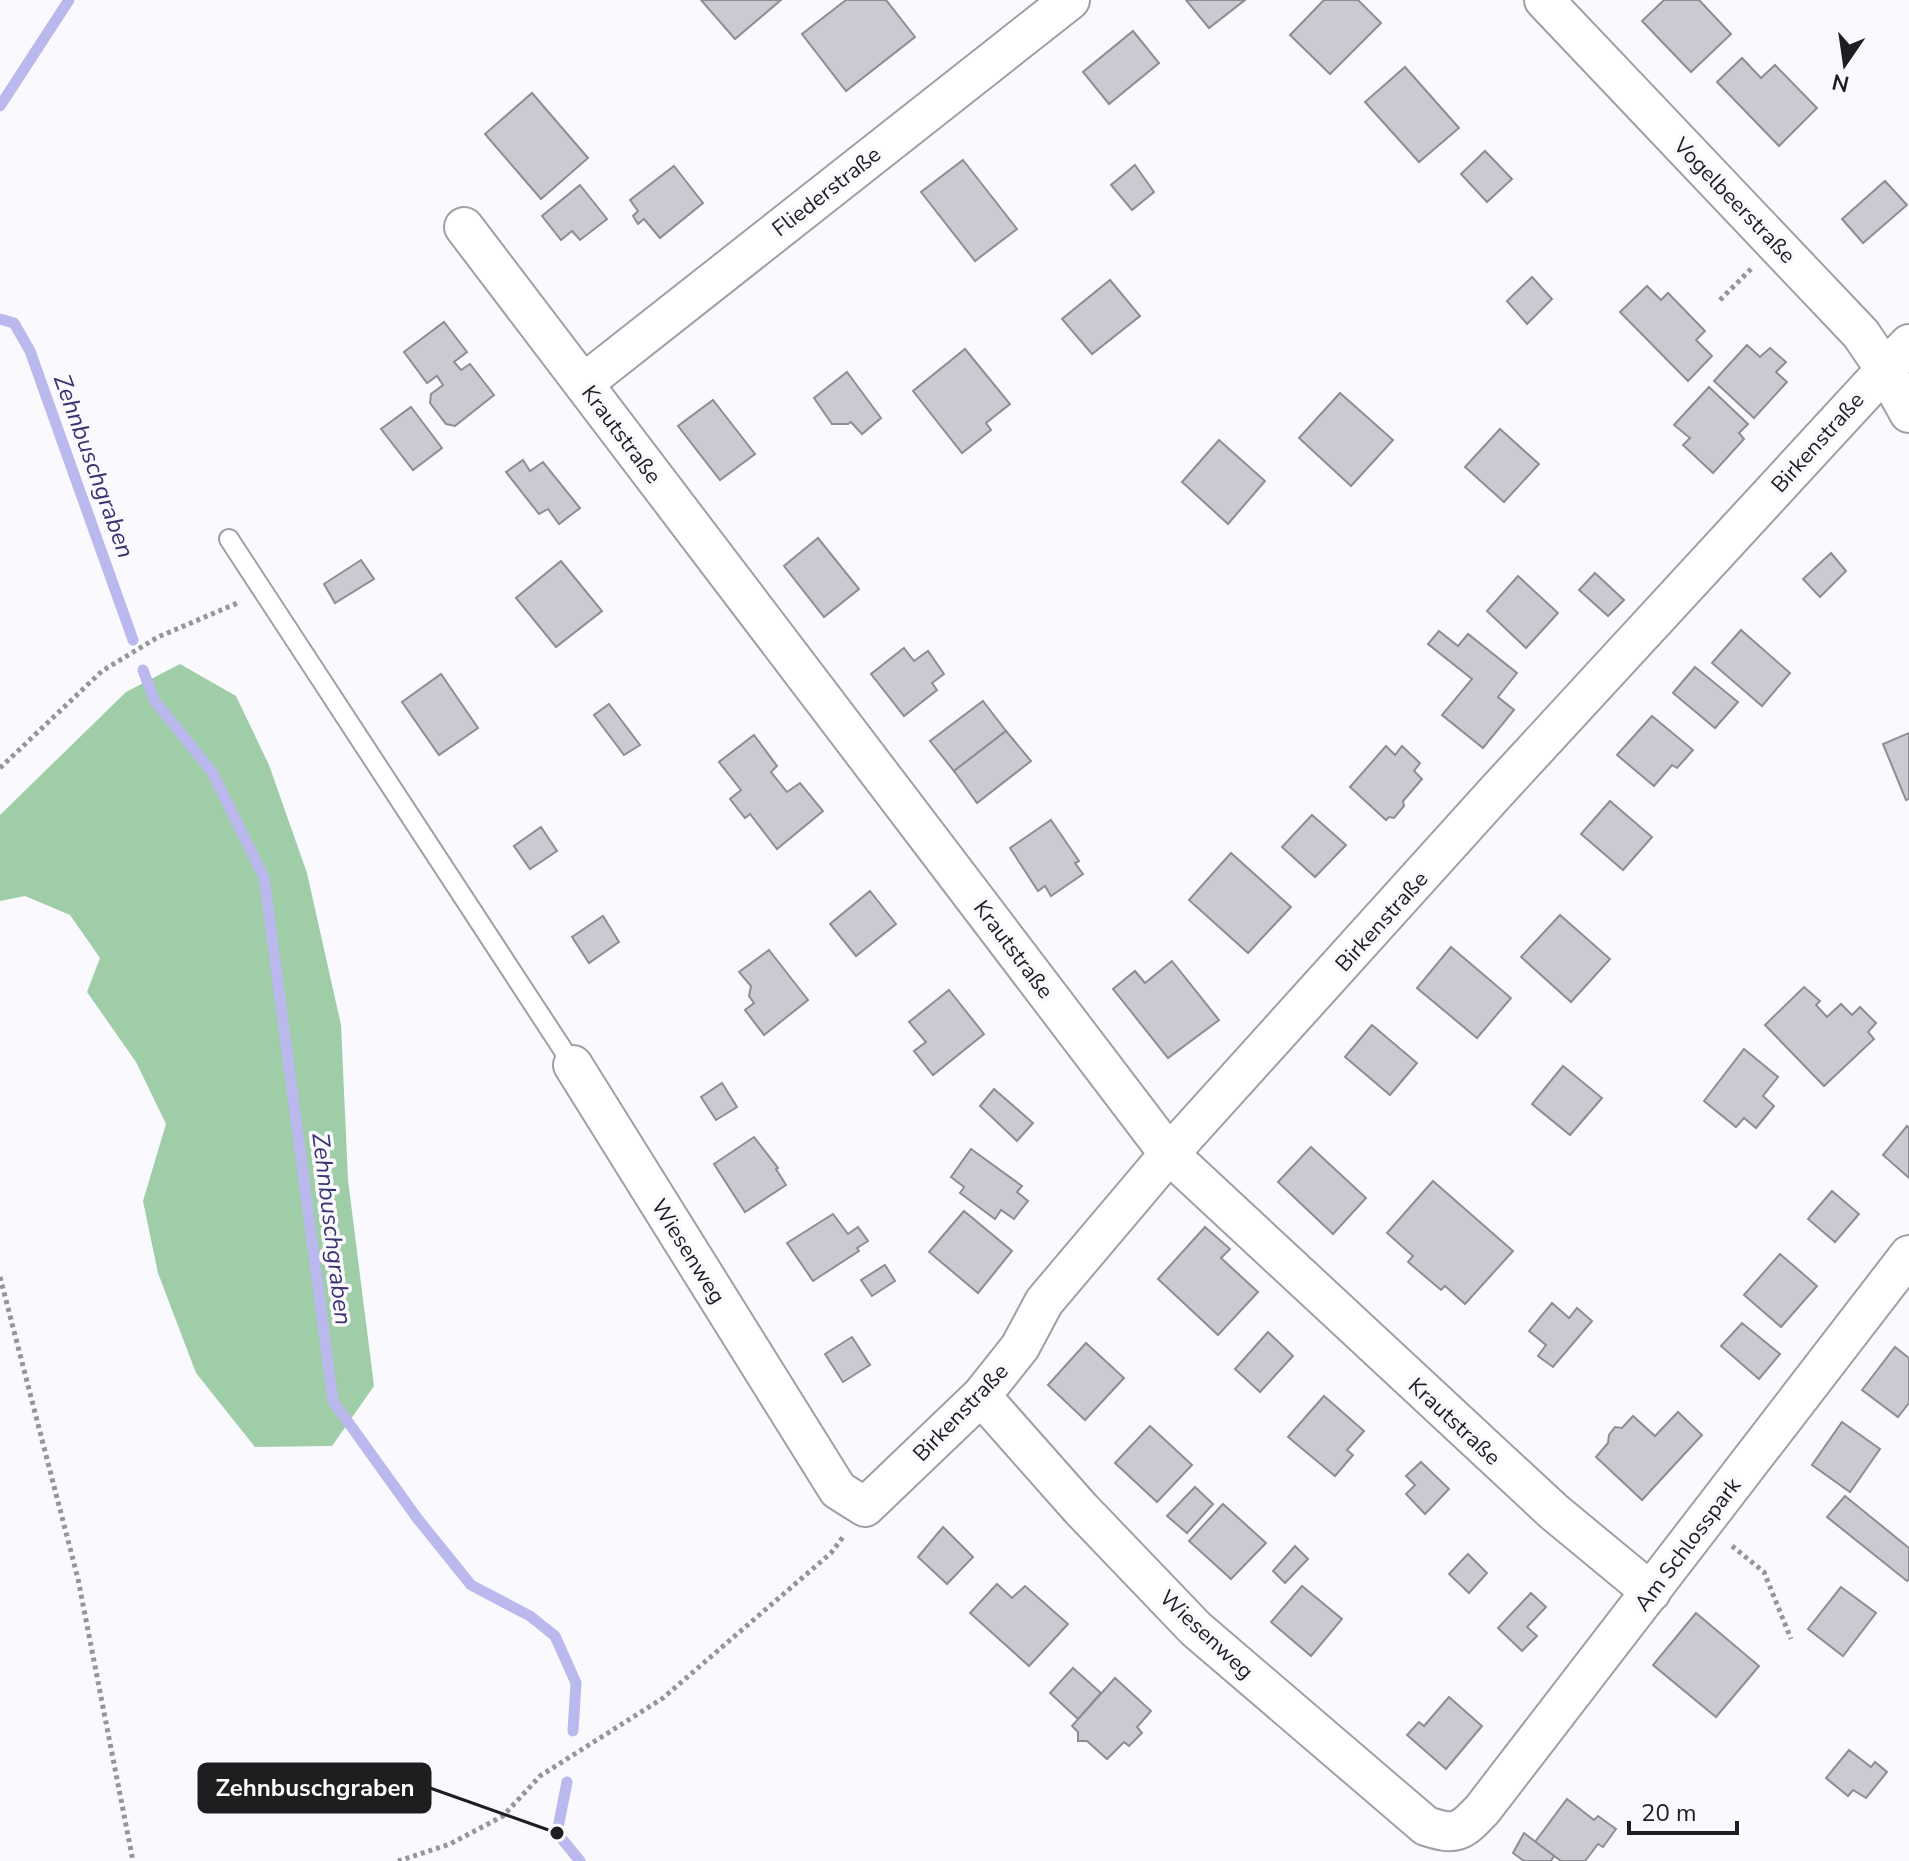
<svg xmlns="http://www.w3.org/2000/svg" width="1909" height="1861" font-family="'Nunito Sans',sans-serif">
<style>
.forest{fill:#9ecda7}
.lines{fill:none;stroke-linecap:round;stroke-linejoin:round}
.stream{stroke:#bab8ec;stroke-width:11}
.building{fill:#cacad2;stroke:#8d8d94;stroke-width:2}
.service-casing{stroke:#9f9fa6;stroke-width:22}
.minor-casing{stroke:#9f9fa6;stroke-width:42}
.path{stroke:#969699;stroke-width:5;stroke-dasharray:4 4;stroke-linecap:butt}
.service{stroke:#fff;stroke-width:18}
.minor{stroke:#fff;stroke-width:38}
.labels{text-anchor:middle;stroke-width:7;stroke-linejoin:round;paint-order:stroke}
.street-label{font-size:22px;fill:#1e1e21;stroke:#fafafe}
.water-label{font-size:24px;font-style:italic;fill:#3c3371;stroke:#fafafe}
.leader{fill:none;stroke:#1e1e21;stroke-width:3}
.callout-dot{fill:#1e1e21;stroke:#fafafe;stroke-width:3}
.callout{fill:#1e1e21;stroke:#1e1e21;stroke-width:3}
.callout-label{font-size:24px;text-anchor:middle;font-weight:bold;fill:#fff}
</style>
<rect width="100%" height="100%" fill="#fafafe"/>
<polygon class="forest" points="180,664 236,696 269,765 307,873 341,1025 348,1180 374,1386 332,1446 255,1447 196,1373 158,1273 143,1201 166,1124 136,1062 87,992 100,958 70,915 25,896 0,901 0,815 126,692"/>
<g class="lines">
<g class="stream">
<polyline points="0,106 69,0"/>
<polyline points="0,319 14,323 30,351 133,640"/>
<polyline points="143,670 154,700 212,772 264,877 333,1401 417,1518 471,1585 530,1616 555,1636 576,1683 573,1731"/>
<polyline points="567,1782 557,1833 580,1861"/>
</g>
</g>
<g class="building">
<polygon points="701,0 781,0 735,39"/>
<polygon points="846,0 886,0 915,37 846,91 802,34"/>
<polygon points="1186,0 1245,0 1209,28"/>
<polygon points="1324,0 1358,0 1381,23 1330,74 1290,35"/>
<polygon points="1664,0 1699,0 1731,34 1691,72 1642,21"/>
<polygon points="1133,31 1159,63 1109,104 1083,72"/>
<polygon points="1742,58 1761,78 1775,65 1817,108 1779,146 1717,82"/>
<polygon points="1405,67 1459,128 1419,162 1365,102"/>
<polygon points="532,93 588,158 541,199 485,134"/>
<polygon points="1485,151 1512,179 1487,202 1461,174"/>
<polygon points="963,160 1017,229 975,261 921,192"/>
<polygon points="1135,165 1154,192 1132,210 1111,185"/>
<polygon points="674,166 703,203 660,238 644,219 638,224 633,216 638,211 630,200"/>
<polygon points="1885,181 1907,205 1863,243 1842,219"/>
<polygon points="580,185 607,219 580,240 572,231 561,240 542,216"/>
<polygon points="1532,277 1552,299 1527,324 1507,301"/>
<polygon points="1110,280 1140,316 1092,354 1062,319"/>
<polygon points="1647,286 1661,300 1668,293 1705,331 1696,340 1712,356 1688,381 1620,312"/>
<polygon points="444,322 467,352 454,362 461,370 470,364 494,395 455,426 446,424 430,403 431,394 443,385 437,376 427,383 404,352"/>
<polygon points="1747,345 1760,357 1770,348 1786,362 1776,372 1787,382 1754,418 1714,381"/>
<polygon points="965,349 1010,404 986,423 991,430 962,453 913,391"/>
<polygon points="847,372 881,418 862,434 851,422 848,424 832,424 814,398"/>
<polygon points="1709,387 1748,424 1739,433 1744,439 1713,473 1683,445 1690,438 1674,425"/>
<polygon points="1340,393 1393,440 1351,486 1299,438"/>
<polygon points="713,400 755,454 720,480 678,426"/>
<polygon points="411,407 442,448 413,470 381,429"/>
<polygon points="1500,429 1539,464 1504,502 1465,467"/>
<polygon points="1219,440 1265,481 1228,524 1182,482"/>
<polygon points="523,460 530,471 543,462 580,508 559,524 548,509 539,514 506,472"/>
<polygon points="818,538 859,589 824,617 784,566"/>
<polygon points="1831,553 1846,571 1820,597 1803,579"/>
<polygon points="361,560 374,579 335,603 324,584"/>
<polygon points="561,561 602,611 556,647 516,598"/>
<polygon points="1595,573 1624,600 1608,616 1579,590"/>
<polygon points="1518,576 1558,613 1526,648 1487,611"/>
<polygon points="1741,630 1790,673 1762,706 1712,663"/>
<polygon points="1439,631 1458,646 1468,634 1517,673 1498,697 1514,710 1483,748 1442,715 1472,679 1428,644"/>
<polygon points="904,648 914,661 928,651 944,674 932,683 937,690 904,716 871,674"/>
<polygon points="1695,667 1738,702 1715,728 1673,693"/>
<polygon points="441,674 478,728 439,755 402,702"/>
<polygon points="983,701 1006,731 954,771 930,741"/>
<polygon points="609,704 640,745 624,755 594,715"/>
<polygon points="1652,716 1693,750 1677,768 1672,765 1654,786 1617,755"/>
<polygon points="1006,731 1031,761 977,803 954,771"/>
<polygon points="1909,733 1909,799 1906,800 1883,744"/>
<polygon points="754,735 777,766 771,772 787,792 800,783 823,811 777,849 750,814 745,818 730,799 741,790 719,762"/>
<polygon points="1386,746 1395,755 1402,746 1420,763 1414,771 1422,779 1403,801 1404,806 1394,818 1389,817 1386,820 1350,787"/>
<polygon points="1610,801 1652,837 1623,870 1581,834"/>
<polygon points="1312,815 1346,845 1315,877 1282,847"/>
<polygon points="1051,820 1079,861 1075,863 1083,874 1051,896 1045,886 1038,891 1010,848"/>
<polygon points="541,827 557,851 530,869 514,846"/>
<polygon points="1231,853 1291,907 1248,953 1189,900"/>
<polygon points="870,891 896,924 856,956 830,924"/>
<polygon points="1560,915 1610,959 1571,1002 1521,957"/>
<polygon points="603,916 619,942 589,963 572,937"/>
<polygon points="1451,947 1511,998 1477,1038 1417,988"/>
<polygon points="769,950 808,1000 764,1035 745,1010 754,1003 749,996 751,986 739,972"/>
<polygon points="1172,961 1219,1020 1168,1058 1113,989 1135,971 1145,983"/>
<polygon points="1804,987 1820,1001 1816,1005 1827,1017 1841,1004 1852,1015 1860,1007 1876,1023 1868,1032 1874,1039 1824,1086 1765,1025"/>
<polygon points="949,990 984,1034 933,1075 914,1051 926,1042 909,1022"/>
<polygon points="1372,1025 1417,1063 1390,1095 1345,1057"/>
<polygon points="1744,1049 1778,1077 1763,1096 1774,1106 1756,1128 1744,1118 1736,1127 1704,1101"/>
<polygon points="1563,1066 1602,1098 1570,1135 1532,1104"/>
<polygon points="722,1083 737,1107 716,1120 701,1097"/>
<polygon points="994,1089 1033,1123 1017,1141 980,1106"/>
<polygon points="1907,1126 1909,1128 1909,1178 1883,1155"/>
<polygon points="754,1137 778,1168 776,1169 786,1185 745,1212 714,1164"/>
<polygon points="1311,1147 1366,1198 1333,1234 1278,1182"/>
<polygon points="971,1149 1022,1186 1017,1192 1028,1201 1014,1219 1001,1210 995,1219 960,1193 964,1187 951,1177"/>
<polygon points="1433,1181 1513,1251 1465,1304 1445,1286 1441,1290 1408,1262 1413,1256 1387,1233"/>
<polygon points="1832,1191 1859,1214 1835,1242 1808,1219"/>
<polygon points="964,1211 1012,1251 978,1293 929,1252"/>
<polygon points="833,1214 848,1234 858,1227 868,1241 857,1248 859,1251 813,1281 787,1243"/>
<polygon points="1205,1227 1230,1249 1221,1258 1258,1292 1218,1335 1158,1279"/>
<polygon points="1780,1254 1817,1286 1781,1327 1744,1295"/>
<polygon points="885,1265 895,1281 872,1296 861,1280"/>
<polygon points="1552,1303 1569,1318 1577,1308 1592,1321 1553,1367 1538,1356 1546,1345 1529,1331"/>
<polygon points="1742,1323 1780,1354 1759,1379 1721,1346"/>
<polygon points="1268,1332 1293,1356 1260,1392 1235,1369"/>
<polygon points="852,1337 870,1365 843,1382 825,1354"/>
<polygon points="1086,1343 1124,1378 1085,1420 1048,1385"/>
<polygon points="1895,1347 1909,1358 1909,1403 1898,1417 1862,1390"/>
<polygon points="1324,1396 1364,1431 1347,1450 1353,1455 1335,1476 1288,1437"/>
<polygon points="1678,1412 1702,1435 1642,1500 1596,1457 1608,1443 1609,1435 1615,1427 1622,1428 1633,1416 1655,1436"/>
<polygon points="1842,1422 1880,1449 1850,1492 1812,1465"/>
<polygon points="1150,1426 1192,1465 1157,1502 1115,1463"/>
<polygon points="1421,1462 1449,1489 1425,1514 1406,1494 1415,1485 1406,1476"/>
<polygon points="1195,1487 1213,1504 1187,1533 1167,1516"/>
<polygon points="1845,1496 1909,1548 1909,1579 1907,1581 1827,1517"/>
<polygon points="1223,1504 1266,1543 1231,1579 1189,1541"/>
<polygon points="943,1527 973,1557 947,1584 918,1557"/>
<polygon points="1295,1546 1308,1559 1285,1583 1273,1571"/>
<polygon points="1468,1554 1487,1573 1469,1593 1449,1574"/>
<polygon points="997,1584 1012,1598 1025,1586 1068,1624 1029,1666 970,1613"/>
<polygon points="1302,1586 1342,1619 1311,1656 1271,1622"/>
<polygon points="1841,1587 1876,1613 1843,1656 1808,1629"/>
<polygon points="1531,1593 1546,1607 1527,1627 1537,1636 1522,1651 1498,1628"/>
<polygon points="1696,1613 1759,1666 1716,1717 1653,1665"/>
<polygon points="1073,1668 1101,1693 1078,1719 1050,1693"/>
<polygon points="1115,1678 1151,1711 1137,1727 1142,1733 1129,1746 1124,1742 1107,1759 1087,1741 1078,1741 1078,1732 1072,1726"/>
<polygon points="1449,1697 1482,1726 1446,1769 1407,1735 1419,1722 1424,1726"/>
<polygon points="1849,1750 1871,1767 1875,1762 1887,1772 1866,1798 1853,1790 1848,1796 1826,1778"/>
<polygon points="1567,1799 1594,1820 1598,1816 1616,1829 1603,1847 1598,1844 1585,1861 1561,1861 1535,1842"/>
<polygon points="1524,1833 1554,1856 1551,1861 1524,1861 1513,1853"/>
</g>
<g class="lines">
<g class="service-casing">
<polyline id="service" points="229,539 573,1065"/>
</g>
<g class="minor-casing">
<g id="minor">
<polyline points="1544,0 1861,334 1884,368 1909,413"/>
<polyline points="464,227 1169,1154 1553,1511 1651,1592"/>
<polyline points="584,383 1070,0"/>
<polyline points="573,1065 838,1490 865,1507 981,1396 1020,1347 1044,1302 1169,1154 1496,792 1909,344"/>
<path d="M981,1396L1081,1509L1196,1629L1426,1826C1456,1836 1461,1832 1482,1810L1909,1255"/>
</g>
</g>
<g class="path">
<polyline points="1720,300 1751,269"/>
<polyline points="0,768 102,671 158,637 240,602"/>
<polyline points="0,1277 78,1579 133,1861"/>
<polyline points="1732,1546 1764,1572 1791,1639"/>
<polyline points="398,1861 450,1844 503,1816 540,1776 663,1698 831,1553 843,1537"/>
</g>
<use href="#service" class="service"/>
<use href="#minor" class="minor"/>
</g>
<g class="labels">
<g class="street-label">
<text transform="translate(826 191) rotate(-38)" y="8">Fliederstraße</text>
<text transform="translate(1735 200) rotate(46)" y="8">Vogelbeerstraße</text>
<text transform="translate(622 434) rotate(53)" y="8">Krautstraße</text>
<text transform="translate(1817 442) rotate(-48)" y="8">Birkenstraße</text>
<text transform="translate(1381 921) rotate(-48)" y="8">Birkenstraße</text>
<text transform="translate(1014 949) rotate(53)" y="8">Krautstraße</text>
<text transform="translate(689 1251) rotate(58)" y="8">Wiesenweg</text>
<text transform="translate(960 1412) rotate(-46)" y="8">Birkenstraße</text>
<text transform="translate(1455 1421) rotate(43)" y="8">Krautstraße</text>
<text transform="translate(1687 1544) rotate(-53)" y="8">Am Schlosspark</text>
<text transform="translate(1207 1634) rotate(43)" y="8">Wiesenweg</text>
</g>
<g class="water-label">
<text transform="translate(94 466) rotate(70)" y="8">Zehnbuschgraben</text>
<text transform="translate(332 1229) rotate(83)" y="8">Zehnbuschgraben</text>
</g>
</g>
<path class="leader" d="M557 1833L430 1788"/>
<circle class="callout-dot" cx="557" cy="1833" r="8"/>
<rect class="callout" x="199" y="1764" width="231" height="48" rx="8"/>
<g class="callout-label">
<text x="315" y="1796">Zehnbuschgraben</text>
</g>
<g transform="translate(1845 64) rotate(193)" stroke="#fafafe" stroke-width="6" paint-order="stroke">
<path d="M0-6L14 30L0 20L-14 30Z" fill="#1e1e21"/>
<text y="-12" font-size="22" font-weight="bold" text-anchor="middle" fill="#1e1e21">N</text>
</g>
<path d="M1629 1821v12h108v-12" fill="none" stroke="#1e1e21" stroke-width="4"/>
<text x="1641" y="1821" font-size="24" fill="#1e1e21" stroke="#fafafe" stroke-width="6" paint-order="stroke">20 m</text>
</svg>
